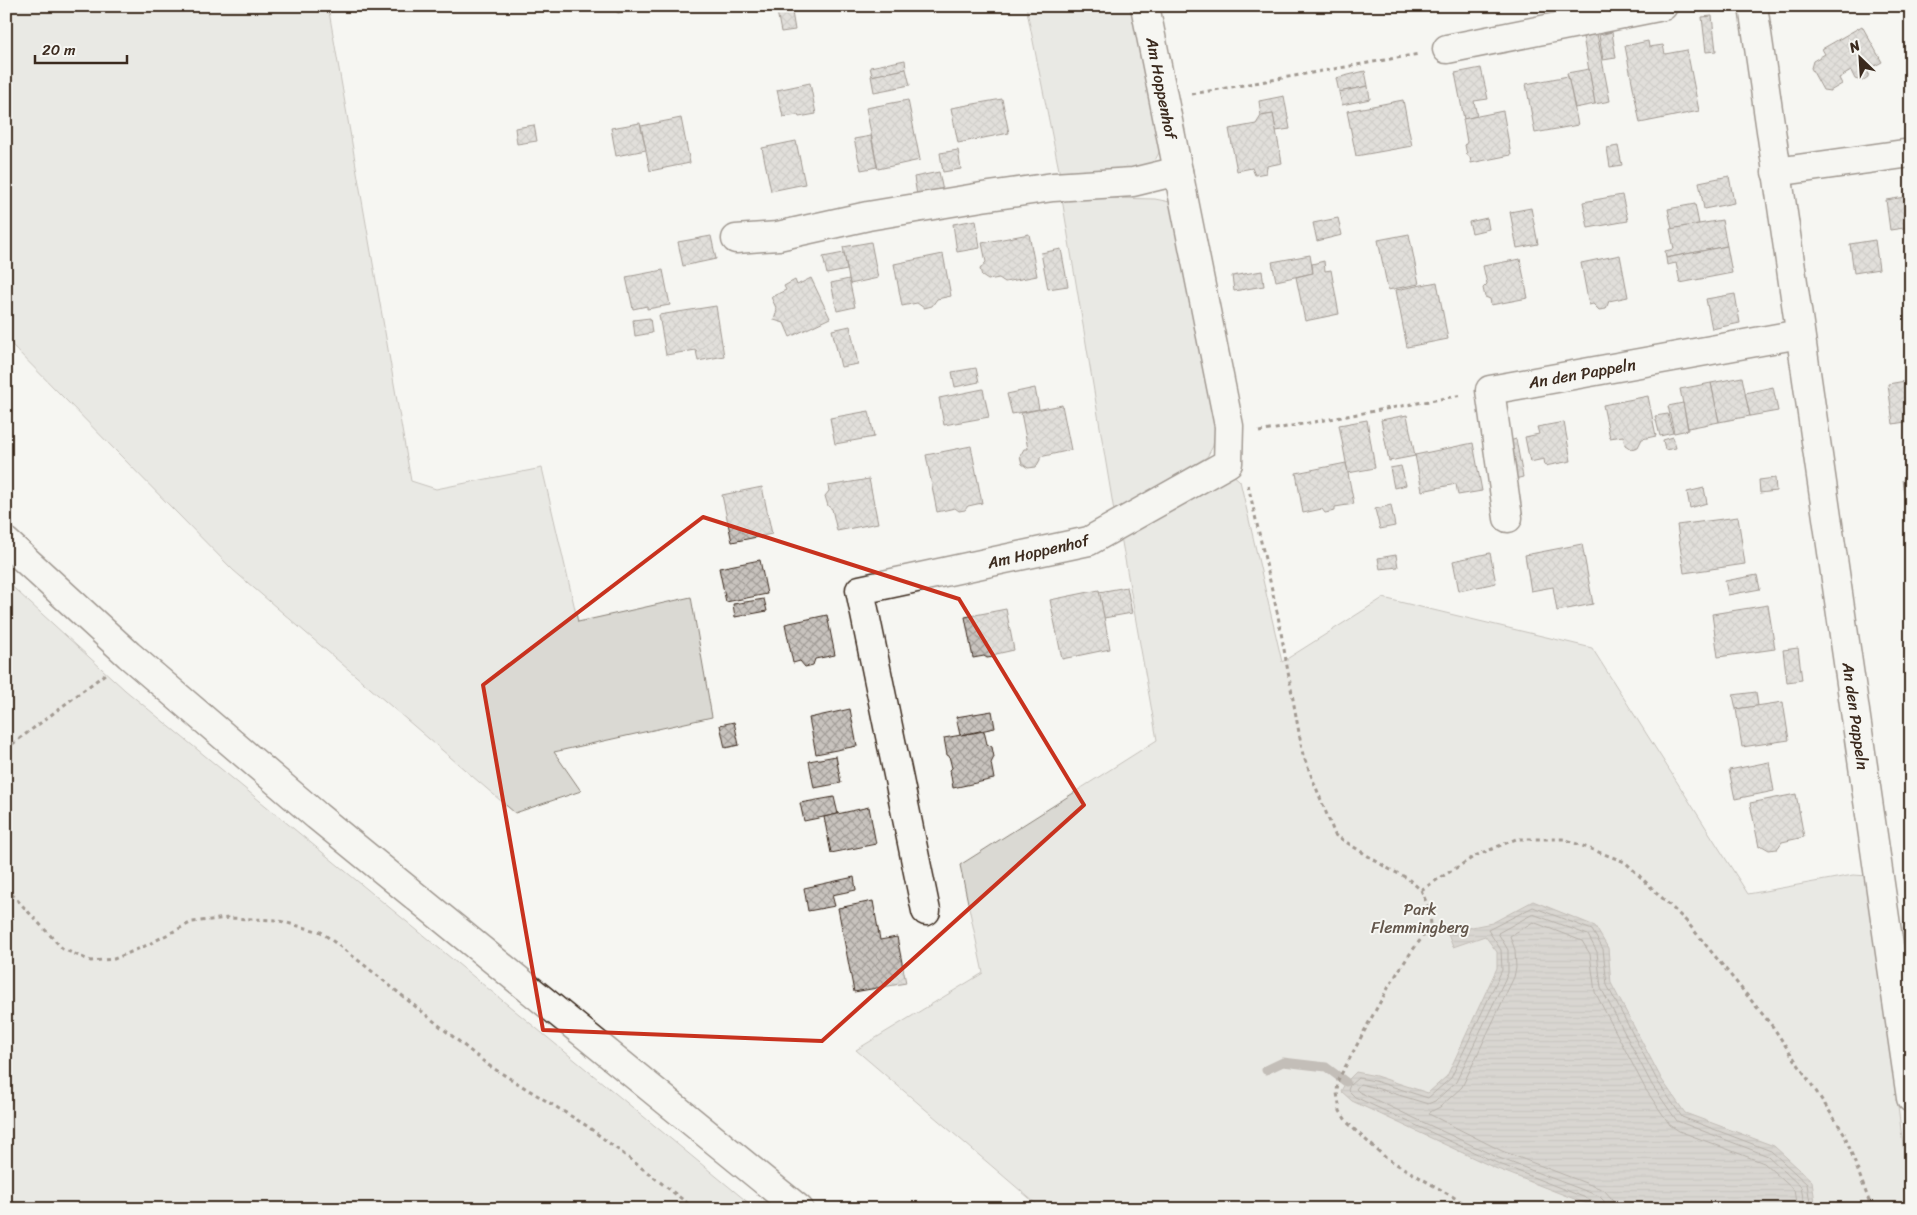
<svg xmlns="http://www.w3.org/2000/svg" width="1917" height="1215" font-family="Sriracha,sans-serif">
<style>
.green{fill:#dad9d3;stroke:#8a8278}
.water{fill:url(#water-rules);stroke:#857a71}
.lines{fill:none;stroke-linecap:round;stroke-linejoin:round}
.shore{stroke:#6c6056;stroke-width:1}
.stream{stroke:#857a71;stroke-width:9}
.building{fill:url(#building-cross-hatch);stroke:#3b2a1e}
.minor-casing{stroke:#3b2a1e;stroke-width:31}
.highway-casing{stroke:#3b2a1e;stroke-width:31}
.path{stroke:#3b2a1e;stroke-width:3;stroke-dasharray:4 4;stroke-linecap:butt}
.minor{stroke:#f6f6f2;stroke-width:28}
.highway{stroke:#f6f6f2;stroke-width:28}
.marked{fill:none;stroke:#c8321e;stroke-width:4;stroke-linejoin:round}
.labels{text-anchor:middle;stroke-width:4;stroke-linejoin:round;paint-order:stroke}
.street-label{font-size:16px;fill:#3b2a1e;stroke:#f6f6f2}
.park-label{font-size:16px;fill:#63564b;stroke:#f6f6f2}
</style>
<defs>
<pattern id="water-rules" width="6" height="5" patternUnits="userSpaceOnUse" patternTransform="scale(1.25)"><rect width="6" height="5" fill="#b6b0a9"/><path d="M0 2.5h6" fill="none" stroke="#958f89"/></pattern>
<pattern id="building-cross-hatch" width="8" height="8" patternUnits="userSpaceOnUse" patternTransform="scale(1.25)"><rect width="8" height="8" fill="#c8c3be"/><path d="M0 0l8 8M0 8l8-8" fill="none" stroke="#a49f9a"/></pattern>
</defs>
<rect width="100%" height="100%" fill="#f6f6f2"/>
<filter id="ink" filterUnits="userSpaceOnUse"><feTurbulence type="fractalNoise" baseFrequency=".02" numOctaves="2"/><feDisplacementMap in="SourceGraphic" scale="10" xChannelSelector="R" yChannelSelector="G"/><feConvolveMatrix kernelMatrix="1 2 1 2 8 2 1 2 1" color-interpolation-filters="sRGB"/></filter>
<g filter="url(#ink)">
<g class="green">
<polygon points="6,6 328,6 411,481 436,489 542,468 578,622 691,597 712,717 554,752 581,791 515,813 233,570 6,339"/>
<polygon points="1026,6 1134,6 1161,149 1152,166 1061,180"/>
<polygon points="1113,198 1155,199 1170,202 1215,429 1213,446 1207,457 1114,511 1062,199"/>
<polygon points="1229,471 1240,481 1282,662 1383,598 1592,648 1748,894 1853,875 1869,876 1911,1209 1042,1209 856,1050 983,973 960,865 1157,740 1120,531"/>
<polygon points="6,581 125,690 756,1209 6,1209"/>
</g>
<polygon class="water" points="1533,901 1595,926 1608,948 1611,983 1662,1080 1685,1113 1774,1146 1812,1181 1816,1209 1600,1209 1495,1168 1352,1101 1341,1091 1346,1082 1356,1072 1376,1076 1428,1093 1447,1076 1497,968 1497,952 1485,936 1453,947 1447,932 1492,923"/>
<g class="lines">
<g class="shore">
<polyline points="1600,1209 1599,1205 1596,1202 1497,1163 1355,1097 1348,1090 1350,1085 1358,1078 1375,1081 1428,1098 1451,1078 1502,970 1501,950 1488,930 1533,907 1592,930 1603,949 1607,985 1658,1082 1682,1117 1771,1151 1807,1184 1811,1209"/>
<polyline points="1606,1209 1604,1201 1599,1196 1499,1158 1359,1092 1356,1089 1360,1084 1373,1087 1428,1104 1435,1101 1456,1082 1508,973 1508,950 1498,933 1533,914 1588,935 1597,952 1601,988 1652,1085 1677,1121 1768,1156 1801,1187 1805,1209"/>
<polyline points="1614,1209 1612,1199 1604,1190 1502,1151 1429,1114 1430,1112 1440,1107 1462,1087 1514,977 1516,968 1515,950 1510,936 1533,922 1582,941 1590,954 1595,992 1646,1090 1670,1125 1679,1131 1764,1163 1794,1190 1797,1209"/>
</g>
<polyline class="stream" points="1266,1070 1283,1062 1326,1067 1346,1082"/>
</g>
<g class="building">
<polygon points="607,6 633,6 629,7 627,11 618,13 614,10 608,11"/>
<polygon points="776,6 791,6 795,30 781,32"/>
<polygon points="1712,16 1716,51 1706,52 1702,17"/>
<polygon points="1862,26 1882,62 1869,69 1868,77 1862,81 1855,79 1851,71 1839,78 1842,84 1830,91 1823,90 1811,68 1813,61 1825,54 1822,49"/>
<polygon points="1612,32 1616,58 1603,60 1599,35"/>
<polygon points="1597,34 1610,101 1595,104 1583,37"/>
<polygon points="1648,41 1649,47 1663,45 1665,54 1687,50 1699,111 1640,123 1625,46"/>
<polygon points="905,60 906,69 872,76 870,67"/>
<polygon points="1481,68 1488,99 1474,101 1477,116 1464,119 1455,73"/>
<polygon points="906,69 910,85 874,92 871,76"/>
<polygon points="1589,69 1595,104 1575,108 1567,73"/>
<polygon points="1365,71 1368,86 1339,92 1336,78"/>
<polygon points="1568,76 1578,125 1535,133 1526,84"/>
<polygon points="810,83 816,114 799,117 798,115 783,117 777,90"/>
<polygon points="1368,86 1370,99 1342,105 1339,92"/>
<polygon points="1284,96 1290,129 1276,131 1273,114 1261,116 1259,101"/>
<polygon points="1002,99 1009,133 958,143 951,108"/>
<polygon points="908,100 920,160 878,169 866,108"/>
<polygon points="1403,100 1412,146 1356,156 1347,111"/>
<polygon points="1503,111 1511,155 1471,163 1470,157 1467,155 1465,145 1467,142 1463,119"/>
<polygon points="1273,114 1282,163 1267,166 1266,173 1255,175 1252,168 1237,171 1229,129 1256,124 1261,116"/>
<polygon points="681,118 690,163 650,171 641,126"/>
<polygon points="640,123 646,150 616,156 611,128"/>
<polygon points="534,125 537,141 517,144 515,128"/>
<polygon points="871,136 877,167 861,170 854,139"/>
<polygon points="796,141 805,184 771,191 762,148"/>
<polygon points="1618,146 1622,165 1610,167 1607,148"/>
<polygon points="958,150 961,169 943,172 940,153"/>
<polygon points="939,172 944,196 918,201 914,177"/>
<polygon points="1729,176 1734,203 1704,209 1699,182"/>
<polygon points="1622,195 1628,221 1588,228 1583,202"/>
<polygon points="1911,196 1911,227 1890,230 1886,200"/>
<polygon points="1695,204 1699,224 1672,229 1668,209"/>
<polygon points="1531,208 1538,244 1517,248 1510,212"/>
<polygon points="1338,218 1342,235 1317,241 1313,223"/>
<polygon points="1487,218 1489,229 1472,233 1469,222"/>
<polygon points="976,220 980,248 957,252 953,224"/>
<polygon points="1722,220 1727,246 1666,258 1665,251 1674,249 1670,229"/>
<polygon points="1029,234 1037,276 1005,282 999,278 988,280 982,276 980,269 986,262 982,243"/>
<polygon points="1409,234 1419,284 1388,290 1378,240"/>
<polygon points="711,236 716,259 683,266 678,242"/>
<polygon points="1875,240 1879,269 1854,273 1850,244"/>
<polygon points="871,242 878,278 850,284 843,247"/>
<polygon points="1727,246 1732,273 1680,283 1676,263 1667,265 1666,258"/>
<polygon points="1061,249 1068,286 1048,289 1041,253"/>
<polygon points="844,253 847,270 827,274 823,257"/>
<polygon points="943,254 951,296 937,299 932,306 924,308 917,303 902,306 894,264"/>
<polygon points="1310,255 1313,273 1276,281 1272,262"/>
<polygon points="1620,255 1628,297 1609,301 1606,309 1599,310 1593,304 1589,305 1581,263"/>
<polygon points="1520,259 1528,298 1491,305 1490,299 1485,297 1483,288 1487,284 1483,266"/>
<polygon points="1324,261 1325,271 1331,270 1339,314 1305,321 1296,277 1313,273 1312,264"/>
<polygon points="663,270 670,305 647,309 647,306 633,309 626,277"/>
<polygon points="1262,271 1264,286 1234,291 1232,276"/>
<polygon points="811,278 830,318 790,337 784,323 774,320 777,310 771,297 786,290 784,286 795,280 797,285"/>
<polygon points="849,279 855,307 837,311 831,283"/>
<polygon points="1437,282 1448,339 1407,347 1396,290"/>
<polygon points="1735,294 1740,323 1712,329 1706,299"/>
<polygon points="716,306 724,356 698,361 696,350 666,355 659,315"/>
<polygon points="650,318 652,333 635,336 633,320"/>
<polygon points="850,326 858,364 841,367 832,330"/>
<polygon points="976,368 979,382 955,387 952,372"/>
<polygon points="1742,377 1750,416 1719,422 1711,383"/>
<polygon points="1911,380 1911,421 1893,424 1888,384"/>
<polygon points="1711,383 1719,422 1688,428 1680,389"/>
<polygon points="1773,387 1778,411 1750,416 1745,393"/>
<polygon points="1035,388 1039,409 1012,414 1007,394"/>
<polygon points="983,389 989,417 944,425 939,398"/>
<polygon points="1648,396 1656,436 1642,439 1638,447 1631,449 1625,445 1623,436 1610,438 1603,405"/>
<polygon points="1683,403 1688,430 1674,433 1668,406"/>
<polygon points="1062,405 1071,450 1040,457 1040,460 1036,467 1028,468 1022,464 1020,456 1024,449 1028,449 1021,413"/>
<polygon points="869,411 874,437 835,444 830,418"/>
<polygon points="1668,414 1673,433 1660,436 1655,416"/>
<polygon points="1407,415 1415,456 1389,461 1381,420"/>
<polygon points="1367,420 1375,468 1348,473 1339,425"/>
<polygon points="1564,422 1571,461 1545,466 1544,459 1530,462 1525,437 1539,434 1537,427"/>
<polygon points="1673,437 1676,448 1665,450 1663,440"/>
<polygon points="1516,439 1523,477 1511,480 1504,443"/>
<polygon points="1473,443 1482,491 1458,495 1456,484 1422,491 1415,455"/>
<polygon points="971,446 982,503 968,506 965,510 959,511 955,508 937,512 926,455"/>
<polygon points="1346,463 1354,504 1335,507 1335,511 1325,513 1322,509 1303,513 1296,473"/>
<polygon points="1401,466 1406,485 1394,488 1390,468"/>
<polygon points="1775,478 1776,491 1760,493 1759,480"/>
<polygon points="869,479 878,523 837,531 832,509 828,506 825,496 829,491 828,486"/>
<polygon points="1911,479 1911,537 1902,480"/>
<polygon points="762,487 772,534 732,542 722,495"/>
<polygon points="1704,488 1707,503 1690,508 1687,492"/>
<polygon points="1391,505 1395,526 1380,529 1375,509"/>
<polygon points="1738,517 1745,564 1684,573 1677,525"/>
<polygon points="1582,544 1593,604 1557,611 1553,587 1531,591 1525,555"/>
<polygon points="1490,553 1496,583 1459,591 1453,561"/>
<polygon points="1396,555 1398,567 1380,569 1378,558"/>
<polygon points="760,560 767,594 726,602 719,568"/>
<polygon points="1757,575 1760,589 1728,595 1725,581"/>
<polygon points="1127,587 1132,613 1104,618 1099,592"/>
<polygon points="1099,590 1110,649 1062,659 1050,600"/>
<polygon points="764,599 767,611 735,617 733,604"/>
<polygon points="1768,605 1775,649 1718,657 1712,614"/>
<polygon points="1006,609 1014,650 996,654 994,657 987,658 984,656 973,658 965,617"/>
<polygon points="827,615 835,655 815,659 813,665 805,667 800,661 793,663 785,624"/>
<polygon points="1798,648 1802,680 1787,682 1783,650"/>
<polygon points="1756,692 1758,706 1736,709 1733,695"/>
<polygon points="1783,702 1789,740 1742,747 1736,709"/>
<polygon points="850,709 857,746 816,754 809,718"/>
<polygon points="992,711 995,728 960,735 956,717"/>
<polygon points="734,722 739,745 725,748 720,725"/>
<polygon points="984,731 987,744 992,747 994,757 991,763 994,779 953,788 950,770 952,768 949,756 947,755 944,738"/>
<polygon points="836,756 841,783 814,788 809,761"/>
<polygon points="1769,762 1774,791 1735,799 1729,770"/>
<polygon points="1796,794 1804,837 1782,842 1777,849 1769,850 1762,846 1759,847 1750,803"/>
<polygon points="834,797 838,814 804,821 800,803"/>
<polygon points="869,807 876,844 831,853 824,817"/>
<polygon points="854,877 856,890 832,895 835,906 808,911 804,888"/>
<polygon points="873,901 880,940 897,937 906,983 854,992 838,908"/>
</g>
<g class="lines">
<g class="minor-casing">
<g id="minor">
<polyline points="1753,6 1911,1098"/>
<polyline points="1447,49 1663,6"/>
<polyline points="1776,172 1911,153"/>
<polyline points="736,239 778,236 868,216 982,197 1053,187 1133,182 1178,171"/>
<polyline points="1508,518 1490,390 1800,334"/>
<polyline points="926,911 860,590 1089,541 1228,463 1229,426 1145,6"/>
</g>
</g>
<g class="highway-casing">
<polyline id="highway" points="6,542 129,655 317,816 799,1209"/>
</g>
<g class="path">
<polyline points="1192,94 1419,54"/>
<polyline points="1259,432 1462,395"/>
<path d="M1248,485L1278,616L1303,755L1335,835L1387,868L1407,878L1421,890L1430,911L1431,927C1392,972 1367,1028 1338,1080L1337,1093L1340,1111L1347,1122L1357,1132L1386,1158L1474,1209"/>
<polyline points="6,749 105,674"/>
<polyline points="6,888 63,949 91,961 114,959 143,947 192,922 228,918 276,920 321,932 363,964 488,1065 587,1126 695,1209"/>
<polyline points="1421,890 1475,856 1516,839 1564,839 1625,862 1687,922 1773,1027 1844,1133 1872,1209"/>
</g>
<use href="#minor" class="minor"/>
<use href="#highway" class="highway"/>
</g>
</g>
<path d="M0 0H1917V1215H0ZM703,517L959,599L1084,805L822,1041L543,1030L483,685Z" fill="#f6f6f2" fill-opacity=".55" fill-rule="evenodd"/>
<path class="marked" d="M703,517L959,599L1084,805L822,1041L543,1030L483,685Z"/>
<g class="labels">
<g class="street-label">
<text transform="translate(1162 88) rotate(79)" y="6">Am Hoppenhof</text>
<text transform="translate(1582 373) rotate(-10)" y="6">An den Pappeln</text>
<text transform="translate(1038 551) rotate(-13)" y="6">Am Hoppenhof</text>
<text transform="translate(1856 716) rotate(82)" y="6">An den Pappeln</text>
</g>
<g class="park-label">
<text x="1420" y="915">Park<tspan x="1420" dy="18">Flemmingberg</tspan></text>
</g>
</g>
<rect width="1917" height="1215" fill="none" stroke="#f6f6f2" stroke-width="25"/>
<rect x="12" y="12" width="1892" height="1190" fill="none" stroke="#3b2a1e" stroke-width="2" filter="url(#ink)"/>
<g transform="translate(1860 58) rotate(335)" stroke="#f6f6f2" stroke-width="4" paint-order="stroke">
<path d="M0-4L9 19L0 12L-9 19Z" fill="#3b2a1e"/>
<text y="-8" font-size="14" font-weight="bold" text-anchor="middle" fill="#3b2a1e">N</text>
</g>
<path d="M35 55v8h92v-8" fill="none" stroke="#3b2a1e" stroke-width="2.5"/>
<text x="42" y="55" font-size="15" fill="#3b2a1e" stroke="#f6f6f2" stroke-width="4" paint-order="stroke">20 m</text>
</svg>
